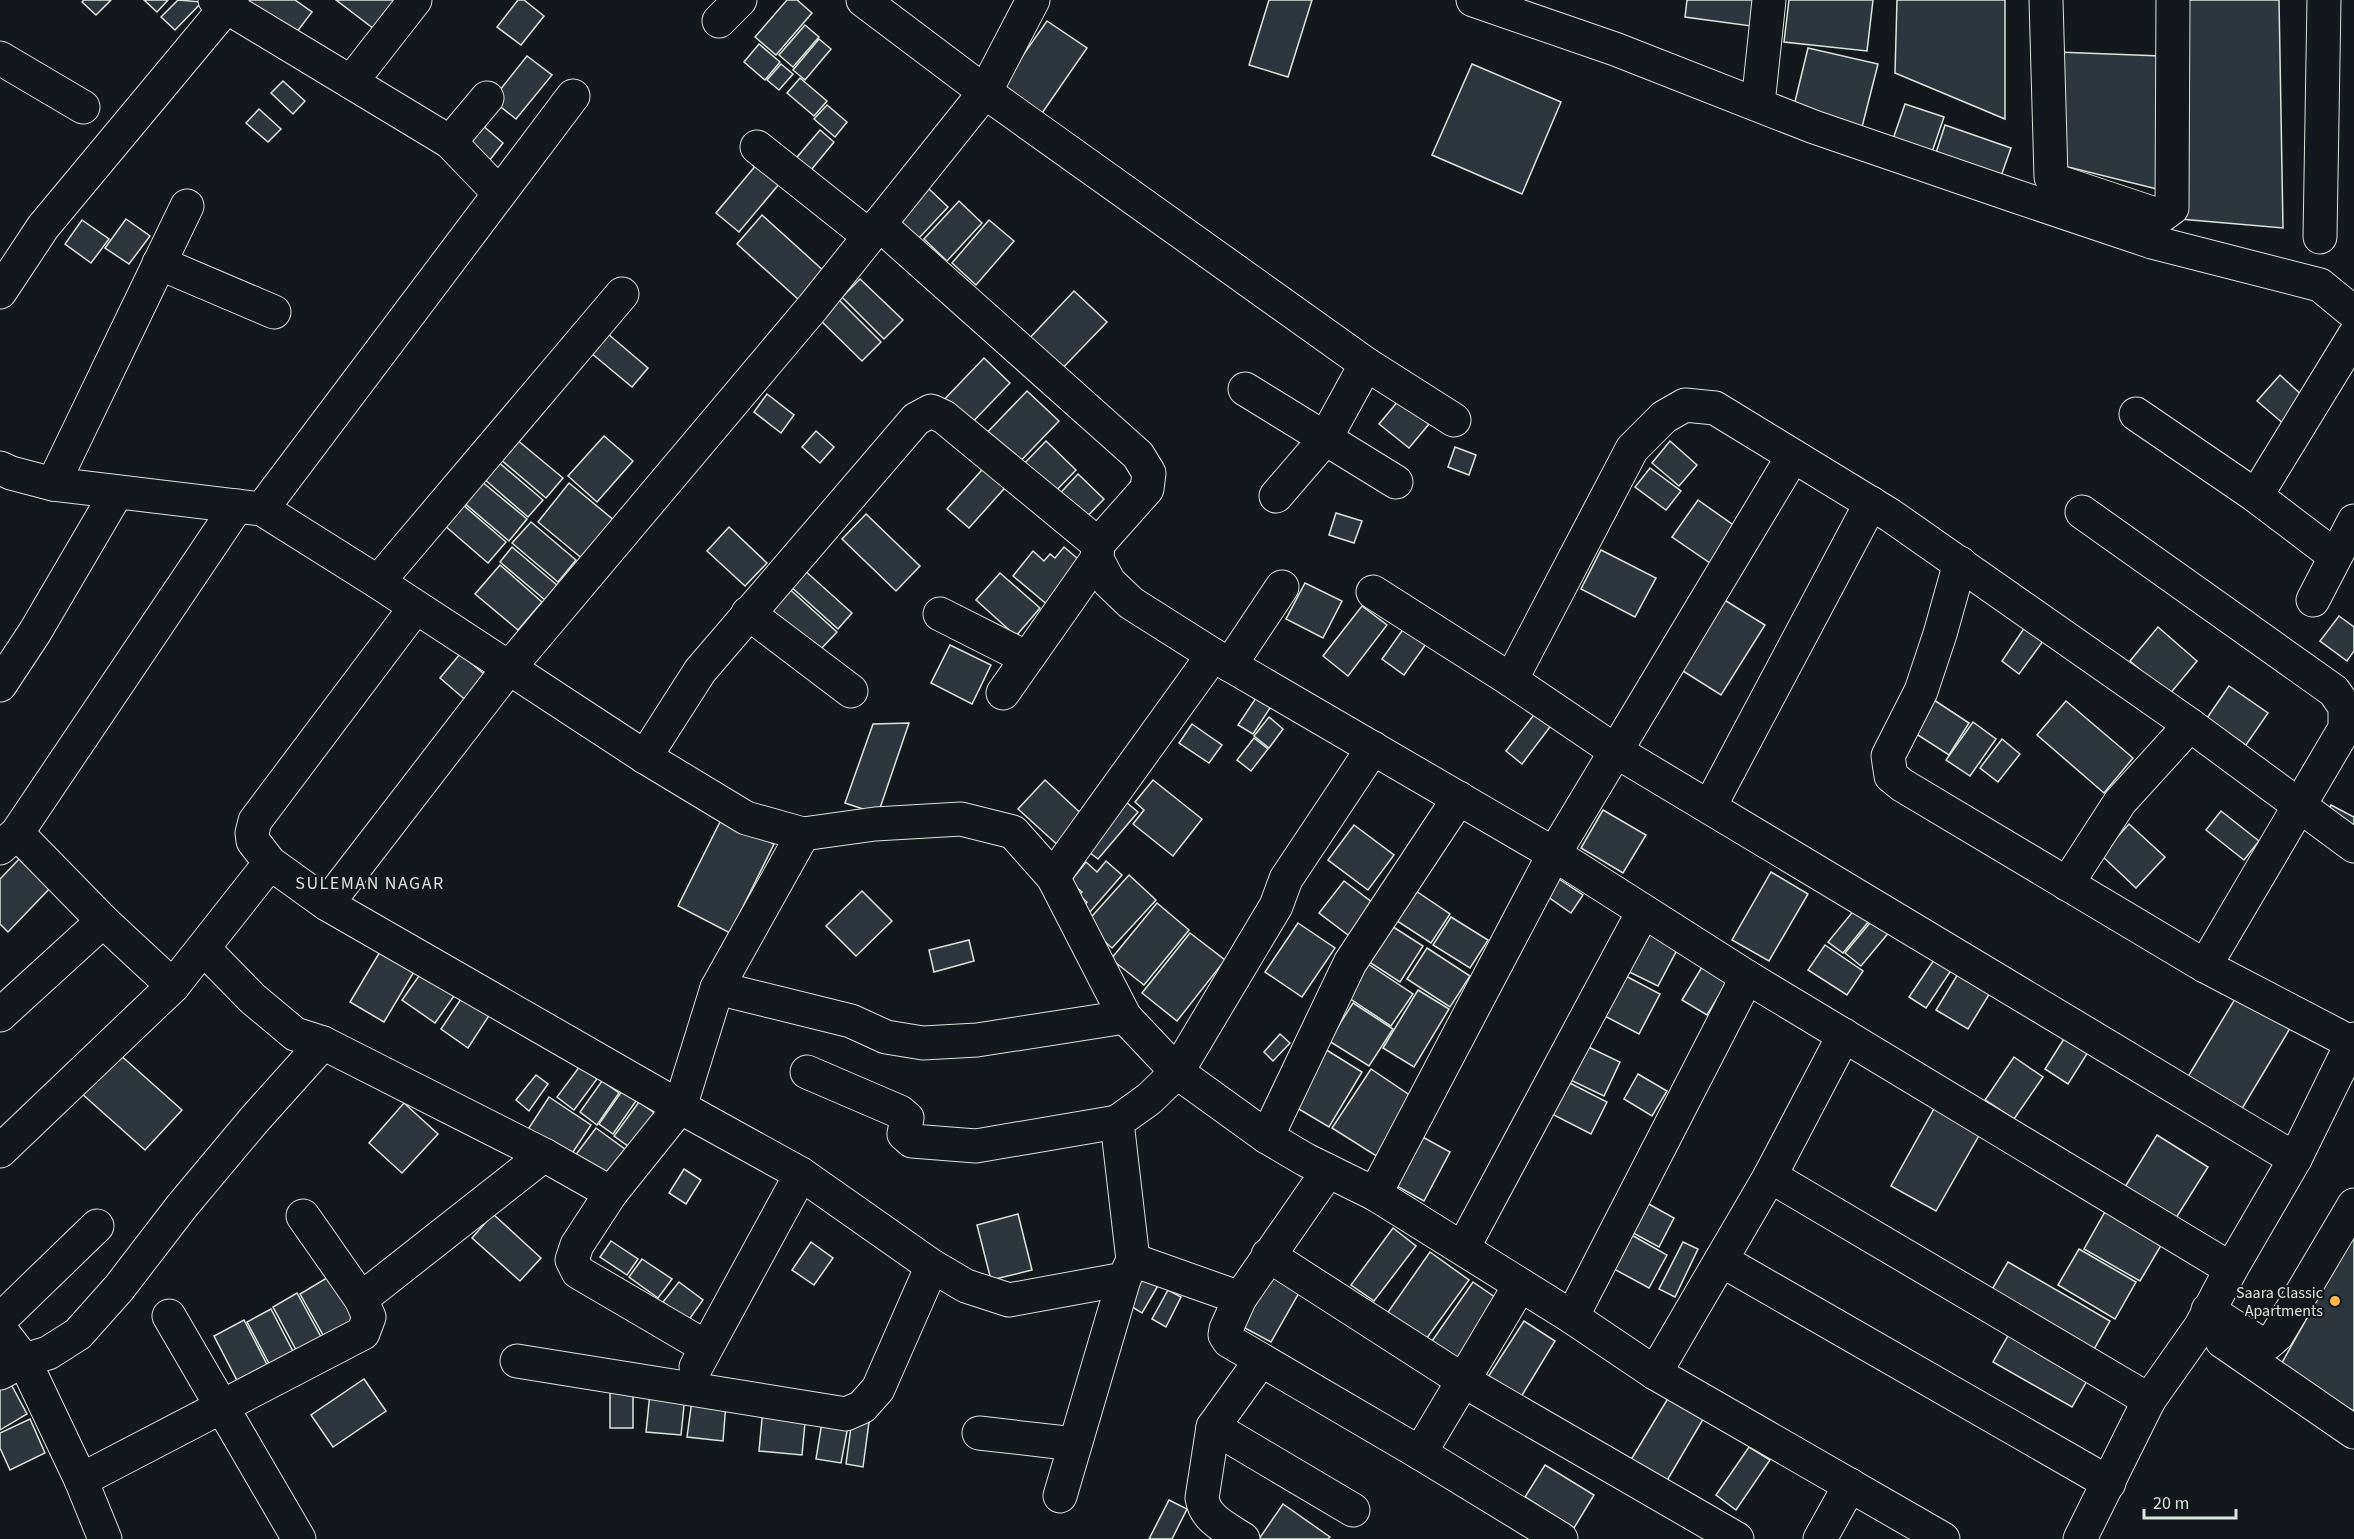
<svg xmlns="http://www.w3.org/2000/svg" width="2354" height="1539" font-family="'Source Sans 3',sans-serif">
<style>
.building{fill:#2c363c;stroke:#d8e6dc;stroke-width:1.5}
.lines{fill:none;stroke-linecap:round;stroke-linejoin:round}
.minor-casing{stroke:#d8e6dc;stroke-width:35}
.major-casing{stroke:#d8e6dc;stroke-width:35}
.minor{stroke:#14181c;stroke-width:33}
.major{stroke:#14181c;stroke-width:33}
.poi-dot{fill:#ffb74d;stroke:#14181c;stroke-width:2}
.labels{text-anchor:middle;stroke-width:4.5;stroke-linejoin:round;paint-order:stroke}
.poi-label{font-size:16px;fill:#d8e6dc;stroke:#14181c;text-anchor:end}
.neighbourhood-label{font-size:18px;letter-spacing:1.5px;fill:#d8e6dc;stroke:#14181c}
</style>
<rect width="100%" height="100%" fill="#14181c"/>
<g class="building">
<polygon points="84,0 111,0 96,15 82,2"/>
<polygon points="144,0 168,0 157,12"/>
<polygon points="178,0 202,2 175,30 161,17"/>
<polygon points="243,0 295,0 312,12 290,41"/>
<polygon points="336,0 402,0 378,32"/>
<polygon points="518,0 524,0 544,16 521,45 497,27"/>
<polygon points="787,0 797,0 812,13 776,55 755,37"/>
<polygon points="1269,0 1312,0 1288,77 1249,65"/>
<polygon points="1687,0 1755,0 1751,26 1685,17"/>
<polygon points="1789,0 1873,0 1867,51 1784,42"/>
<polygon points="1897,0 2005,0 2005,119 1895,73"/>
<polygon points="2181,0 2279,0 2283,228 2180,219"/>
<polygon points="1047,21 1087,48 1038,119 998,91"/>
<polygon points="805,25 819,37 793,67 779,55"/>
<polygon points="819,39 831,49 805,80 793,70"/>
<polygon points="759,44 780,62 765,80 744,62"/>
<polygon points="1808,48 1878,64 1861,131 1792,114"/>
<polygon points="2057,52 2161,56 2161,190 2060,165"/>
<polygon points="527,56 552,75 516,119 492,100"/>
<polygon points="781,64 793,74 779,90 767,80"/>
<polygon points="1472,64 1561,102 1522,194 1432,155"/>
<polygon points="800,78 827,101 814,116 787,93"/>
<polygon points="283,81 305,101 293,114 271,93"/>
<polygon points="1905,104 1944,117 1931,155 1892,142"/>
<polygon points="827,105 847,122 835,137 814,119"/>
<polygon points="259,109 281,129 268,142 246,123"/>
<polygon points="481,124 503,143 486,165 463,146"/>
<polygon points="1945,125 2011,148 2000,179 1935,156"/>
<polygon points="820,130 834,142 807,175 792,163"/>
<polygon points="762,158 785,177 739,232 716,213"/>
<polygon points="928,188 948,207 918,239 897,220"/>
<polygon points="959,201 982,223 947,261 924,239"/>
<polygon points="762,215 825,272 799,300 737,244"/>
<polygon points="126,219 150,236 129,264 105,248"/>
<polygon points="82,220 109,239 91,263 65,244"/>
<polygon points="989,220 1014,241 976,285 952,263"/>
<polygon points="860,279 903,320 884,339 842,297"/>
<polygon points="1074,291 1107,322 1056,375 1024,344"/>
<polygon points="833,294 881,342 862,361 813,313"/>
<polygon points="601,328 648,368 632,387 585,348"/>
<polygon points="984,358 1010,383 964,431 938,406"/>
<polygon points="2280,375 2307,400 2285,425 2257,401"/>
<polygon points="1027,391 1059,421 1011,471 979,441"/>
<polygon points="767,394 794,415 781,433 754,412"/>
<polygon points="1399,400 1429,424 1409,448 1379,424"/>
<polygon points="816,431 834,447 820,463 802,447"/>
<polygon points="604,436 633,461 597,502 568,476"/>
<polygon points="516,439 563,478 546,498 500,459"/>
<polygon points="1046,441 1076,470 1047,500 1017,471"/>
<polygon points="1670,441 1697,465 1679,486 1652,463"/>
<polygon points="1455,447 1476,455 1469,475 1448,467"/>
<polygon points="497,461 543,500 528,517 483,478"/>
<polygon points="989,462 1011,481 969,528 947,509"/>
<polygon points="1650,468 1681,491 1666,510 1635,487"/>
<polygon points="1078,474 1104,499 1078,526 1053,501"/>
<polygon points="481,481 527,519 509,541 463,502"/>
<polygon points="569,483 615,521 584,560 538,522"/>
<polygon points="1698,500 1739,529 1713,565 1672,537"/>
<polygon points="462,504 506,542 488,563 444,525"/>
<polygon points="1336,513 1362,521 1354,543 1329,535"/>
<polygon points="866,514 920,566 896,591 842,539"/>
<polygon points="531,522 576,560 558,582 512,543"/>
<polygon points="729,527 767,563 745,586 707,551"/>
<polygon points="512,547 557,585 545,600 500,562"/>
<polygon points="1064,547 1084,564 1049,606 1013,576 1033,551 1044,561 1050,554 1055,558"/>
<polygon points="1601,550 1656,578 1635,617 1581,589"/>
<polygon points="500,565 542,602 518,630 475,594"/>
<polygon points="803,569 852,613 838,629 789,585"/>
<polygon points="1000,573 1040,608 1016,636 976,600"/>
<polygon points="1305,583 1342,601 1323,638 1286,619"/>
<polygon points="785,585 837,632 818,652 766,606"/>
<polygon points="1718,596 1765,625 1721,695 1675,666"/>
<polygon points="1362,606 1387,625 1348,676 1323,656"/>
<polygon points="2339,616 2354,627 2354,651 2347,661 2320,641"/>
<polygon points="2027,624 2046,637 2019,674 2002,661"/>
<polygon points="2158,627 2197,661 2169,695 2130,661"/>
<polygon points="1404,628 1426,644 1404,675 1382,659"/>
<polygon points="950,645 991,665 972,704 931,683"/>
<polygon points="460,654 489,678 469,703 440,678"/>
<polygon points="2229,686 2268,713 2246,745 2207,718"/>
<polygon points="1258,695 1272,705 1253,734 1238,725"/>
<polygon points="1931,698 1969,723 1949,755 1910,730"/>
<polygon points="2066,701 2133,758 2104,793 2037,735"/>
<polygon points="1540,707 1556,719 1522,764 1506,751"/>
<polygon points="1269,717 1283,729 1269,748 1254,736"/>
<polygon points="1973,722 1996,739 1970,776 1946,760"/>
<polygon points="909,723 878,814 845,803 873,724"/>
<polygon points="1192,724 1222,745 1209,763 1179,743"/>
<polygon points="1254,738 1268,749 1251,771 1237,760"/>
<polygon points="2002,739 2020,754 1998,782 1980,768"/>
<polygon points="1045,780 1087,819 1061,848 1018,809"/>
<polygon points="1153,780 1202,819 1173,856 1133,824 1144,810 1135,802"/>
<polygon points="1120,797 1138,812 1098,859 1080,845"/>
<polygon points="2331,805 2354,817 2354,828 2324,822"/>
<polygon points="1603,810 1646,835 1623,873 1581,848"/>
<polygon points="2221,811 2259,841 2244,860 2206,830"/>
<polygon points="722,818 774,844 730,933 678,906"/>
<polygon points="2129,824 2165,857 2136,888 2101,855"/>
<polygon points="1354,825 1394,855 1368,890 1328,860"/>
<polygon points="22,856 53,885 8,932 0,924 0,879"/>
<polygon points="1106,861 1122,875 1090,912 1084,906 1087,902 1079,895 1082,892 1070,882 1086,862 1097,872"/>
<polygon points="1771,872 1808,894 1769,961 1732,940"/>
<polygon points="1129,875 1156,900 1112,948 1085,924"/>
<polygon points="1556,877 1583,895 1571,913 1544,894"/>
<polygon points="1344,881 1381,909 1356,941 1319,913"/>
<polygon points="1410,887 1450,914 1431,943 1391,917"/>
<polygon points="862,891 892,921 856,956 826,926"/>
<polygon points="1157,903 1189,930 1144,985 1111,959"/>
<polygon points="1855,909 1869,921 1843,953 1828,942"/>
<polygon points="1451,917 1488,940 1470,968 1433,945"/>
<polygon points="1874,918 1890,931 1861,966 1845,953"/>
<polygon points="1384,921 1423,946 1400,982 1360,956"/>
<polygon points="1298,923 1335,948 1302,997 1265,972"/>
<polygon points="1642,929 1678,948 1658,986 1621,968"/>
<polygon points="1190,933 1225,960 1177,1021 1142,993"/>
<polygon points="969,940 974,961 934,972 929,950"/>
<polygon points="1825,945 1863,971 1847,995 1808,970"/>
<polygon points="1427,948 1470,976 1450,1007 1407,979"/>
<polygon points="381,950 415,970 384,1022 350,1002"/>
<polygon points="1936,957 1952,969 1926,1008 1909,997"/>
<polygon points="1368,964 1413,994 1391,1026 1346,996"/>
<polygon points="1702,967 1727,982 1707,1015 1682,1000"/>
<polygon points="1961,969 1993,988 1968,1029 1936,1010"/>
<polygon points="421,973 454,996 435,1023 402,1000"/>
<polygon points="1620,973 1660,994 1639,1034 1599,1013"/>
<polygon points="1418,990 1449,1009 1414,1067 1383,1048"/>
<polygon points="2238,994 2292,1025 2240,1112 2186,1080"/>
<polygon points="463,996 490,1014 468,1048 441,1029"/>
<polygon points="1353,1003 1393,1029 1369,1066 1329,1041"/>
<polygon points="1280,1034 1290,1043 1273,1061 1264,1052"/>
<polygon points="2067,1034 2090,1049 2068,1084 2045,1069"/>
<polygon points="1578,1042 1620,1062 1604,1096 1562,1076"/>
<polygon points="1325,1049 1362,1072 1329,1127 1292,1105"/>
<polygon points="118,1053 182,1110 145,1150 81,1093"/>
<polygon points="2014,1057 2043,1077 2014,1119 1985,1100"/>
<polygon points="580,1066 597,1079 574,1110 557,1097"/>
<polygon points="1371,1069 1417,1100 1378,1157 1332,1128"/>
<polygon points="1638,1074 1667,1091 1652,1116 1624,1099"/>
<polygon points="536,1075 548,1084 529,1111 516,1100"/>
<polygon points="1562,1079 1607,1102 1591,1134 1546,1111"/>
<polygon points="602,1081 619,1093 597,1125 580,1112"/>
<polygon points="622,1091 636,1101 613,1134 599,1124"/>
<polygon points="549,1097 591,1125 567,1161 525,1134"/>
<polygon points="639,1102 664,1120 639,1154 614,1136"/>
<polygon points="404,1103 438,1134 402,1173 369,1143"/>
<polygon points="1935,1107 1981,1132 1936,1211 1891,1186"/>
<polygon points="596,1128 629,1152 607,1181 574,1157"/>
<polygon points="1419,1135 1450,1152 1424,1201 1393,1184"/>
<polygon points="2157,1135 2208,1167 2176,1218 2125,1187"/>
<polygon points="684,1169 701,1180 686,1204 669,1193"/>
<polygon points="1638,1198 1674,1218 1659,1247 1622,1227"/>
<polygon points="2106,1210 2163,1242 2140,1281 2084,1249"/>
<polygon points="493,1214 541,1258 520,1281 472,1238"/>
<polygon points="1018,1214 1032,1270 991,1280 977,1225"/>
<polygon points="1393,1228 1416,1246 1374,1301 1351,1285"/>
<polygon points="1621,1229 1667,1255 1649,1288 1603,1263"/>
<polygon points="2354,1234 2354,1411 2279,1368"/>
<polygon points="611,1241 638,1259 627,1275 600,1257"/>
<polygon points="811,1242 833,1258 814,1285 792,1270"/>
<polygon points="1683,1242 1698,1249 1675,1297 1659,1289"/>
<polygon points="2079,1249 2136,1282 2115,1319 2058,1285"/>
<polygon points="1430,1252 1469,1280 1424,1342 1386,1315"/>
<polygon points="642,1259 672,1279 658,1298 629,1277"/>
<polygon points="2008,1262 2110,1321 2089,1358 1987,1298"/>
<polygon points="1276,1268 1304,1284 1271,1342 1243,1327"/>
<polygon points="1140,1273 1159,1284 1142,1313 1124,1302"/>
<polygon points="330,1276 358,1324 327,1342 300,1294"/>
<polygon points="679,1282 703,1300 688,1321 663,1302"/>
<polygon points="1473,1282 1499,1300 1457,1359 1432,1341"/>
<polygon points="1168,1290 1181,1297 1166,1327 1152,1319"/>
<polygon points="297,1293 326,1346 301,1359 273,1307"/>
<polygon points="271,1309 298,1361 274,1373 247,1322"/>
<polygon points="244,1320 272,1374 242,1390 214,1336"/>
<polygon points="1524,1321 1555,1341 1521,1397 1488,1377"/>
<polygon points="2013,1327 2092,1372 2072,1407 1993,1362"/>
<polygon points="6,1375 27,1414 0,1430 0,1378"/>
<polygon points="364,1379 386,1411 333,1447 311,1415"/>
<rect x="610" y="1388" width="23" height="40"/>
<polygon points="650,1393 685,1396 681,1435 646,1432"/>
<polygon points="1670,1395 1705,1416 1665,1484 1629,1463"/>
<polygon points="692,1400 726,1403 723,1441 687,1437"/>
<polygon points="763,1408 806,1412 802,1455 759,1451"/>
<polygon points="823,1416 849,1421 841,1463 816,1459"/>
<polygon points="30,1419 45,1453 10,1470 0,1448 0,1433"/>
<polygon points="852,1420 869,1422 863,1467 846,1464"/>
<polygon points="1749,1447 1770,1460 1736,1510 1716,1495"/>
<polygon points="1545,1465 1594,1495 1574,1528 1525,1497"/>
<polygon points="1169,1500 1187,1509 1172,1539 1149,1539"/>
<polygon points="1283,1504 1330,1537 1328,1539 1259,1539"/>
</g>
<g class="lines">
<g class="minor-casing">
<g id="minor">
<polyline points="215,0 450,142 499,193"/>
<polyline points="863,0 985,92 1366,364 1454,420"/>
<polyline points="1473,0 1615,49 1814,127 2012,195 2152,242 2320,285 2354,313"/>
<polyline points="2046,0 2051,177 2059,182 2161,216 2172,208 2173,0"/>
<polyline points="719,21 740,0"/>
<polyline points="0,58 83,107"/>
<polyline points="351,82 415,0"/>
<polyline points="1758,104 1769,0"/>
<polyline points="450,142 487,98"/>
<polyline points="757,147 869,236"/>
<polyline points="879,224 1138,455 1149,473 1147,489 1098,544 1097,559 1109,582 1131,603 1213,655 1554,854 1747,977 2231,1269"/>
<polyline points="2320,237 2324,0"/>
<polyline points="159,263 274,312"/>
<polyline points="0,292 43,227 232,0"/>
<polyline points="1245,389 1396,482"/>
<polyline points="2136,414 2256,496 2335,556"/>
<polyline points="0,468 11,473 53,484 262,509 378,582 645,757 746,818 803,834 875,824 961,819 1013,832 1053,877 1125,1017 1177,1072 1267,1137 1306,1160 1375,1194 1572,1317 1655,1373 1943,1539"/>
<polyline points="53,484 187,206"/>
<polyline points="1276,496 1325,439 1366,364"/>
<polyline points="2256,496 2354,336"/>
<polyline points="262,509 573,96"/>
<polyline points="2082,512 2334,691 2345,707 2345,728 2205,966"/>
<polyline points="1960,563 1940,634 1921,691 1888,756 1891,776 1902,785 2205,966 2354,1044"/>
<polyline points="378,582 622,294"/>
<polyline points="1373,592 1511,680 1614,750 2295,1159"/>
<polyline points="2313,600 2354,521"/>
<polyline points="415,608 255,821 252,833 253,841 270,863 327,904 680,1107 801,1174 932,1266 966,1286 1009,1300 1124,1279 1133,1260 1240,1298"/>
<polyline points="748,613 851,691"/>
<polyline points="940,614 1027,658"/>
<polyline points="1230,665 1282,587"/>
<polyline points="1511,680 1632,449 1664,417 1685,405 1715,408 1890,515 2190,725 2354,846"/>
<polyline points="0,685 35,632 117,492"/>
<polyline points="1003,693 1097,559"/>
<polyline points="645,757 700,671 916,419 931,411 944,417 1098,544"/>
<polyline points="1710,806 1871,503"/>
<polyline points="17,833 103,921 173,986"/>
<polyline points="0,848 17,833 237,506"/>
<polyline points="1053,877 1213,655"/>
<polyline points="2067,884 2120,802 2190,725"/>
<polyline points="327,904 508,669 813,307 985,92 1033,0"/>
<polyline points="204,949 253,999 295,1034 323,1043 544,1155 611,1193"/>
<polyline points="717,988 851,1021 886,1037 923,1043 977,1040 1125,1017"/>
<polyline points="0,1015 103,921"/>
<polyline points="807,1072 900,1112 907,1118 904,1134 912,1141 976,1146 1117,1122"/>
<polyline points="1267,1137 1350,963 1459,798"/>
<polyline points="0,1151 173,986 270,863"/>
<polyline points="1328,1171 1240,1298 1226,1329 1225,1335 1229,1341 1420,1453 1561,1539"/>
<polyline points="1770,1176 2149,1400"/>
<polyline points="1375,1194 1554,854 1793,456"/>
<polyline points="303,1216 361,1299"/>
<polyline points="1463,1248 1643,912"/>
<polyline points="1268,1255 1464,1381 1737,1539"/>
<polyline points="1133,1260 1117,1122 1149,1099 1177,1072 1276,906 1286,879 1373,748"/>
<polyline points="1721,1260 2109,1483"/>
<polyline points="2208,1310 2258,1342 2268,1343 2277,1335 2354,1205"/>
<polyline points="169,1316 299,1539"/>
<polyline points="1572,1317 1747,977"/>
<polyline points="0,1320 97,1226"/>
<polyline points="0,1329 24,1360 81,1480 105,1539"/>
<polyline points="2222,1341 2354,1432"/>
<polyline points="706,1347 578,1272 572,1260 577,1245 611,1193 680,1107 717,988 803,834"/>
<polyline points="517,1361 846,1414 862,1407 878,1389 932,1266"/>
<polyline points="696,1367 801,1174"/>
<polyline points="0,1373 24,1360 48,1353 78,1334 119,1288 182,1206 254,1120 323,1043"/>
<polyline points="1655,1373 1770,1176 1844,1035"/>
<polyline points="1213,1427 1353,1510"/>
<polyline points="979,1433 1075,1444"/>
<polyline points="1420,1453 1520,1285"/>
<polyline points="81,1480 363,1333 369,1317 361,1299 544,1155"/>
<polyline points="1060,1496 1124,1279"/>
<path d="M1243,1539C1226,1528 1205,1519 1202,1498L1213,1427L1261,1360"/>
<polyline points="1820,1539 1850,1485"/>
</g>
</g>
<g class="major-casing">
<polyline id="major" points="2080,1539 2149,1400 2201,1326 2231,1269 2295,1159 2354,1039"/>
</g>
<use href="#minor" class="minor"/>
<use href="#major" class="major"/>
</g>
<circle class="poi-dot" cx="2335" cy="1301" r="6"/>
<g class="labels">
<g class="poi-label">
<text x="2323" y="1298">Saara Classic<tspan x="2323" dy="18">Apartments</tspan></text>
</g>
<g class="neighbourhood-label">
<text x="370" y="889">SULEMAN NAGAR</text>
</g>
</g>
<path d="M2144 1509v9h92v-9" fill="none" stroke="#d8e6dc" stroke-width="3"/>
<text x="2153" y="1509" font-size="18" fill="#d8e6dc" stroke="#14181c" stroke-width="4.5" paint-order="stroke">20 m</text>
</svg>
